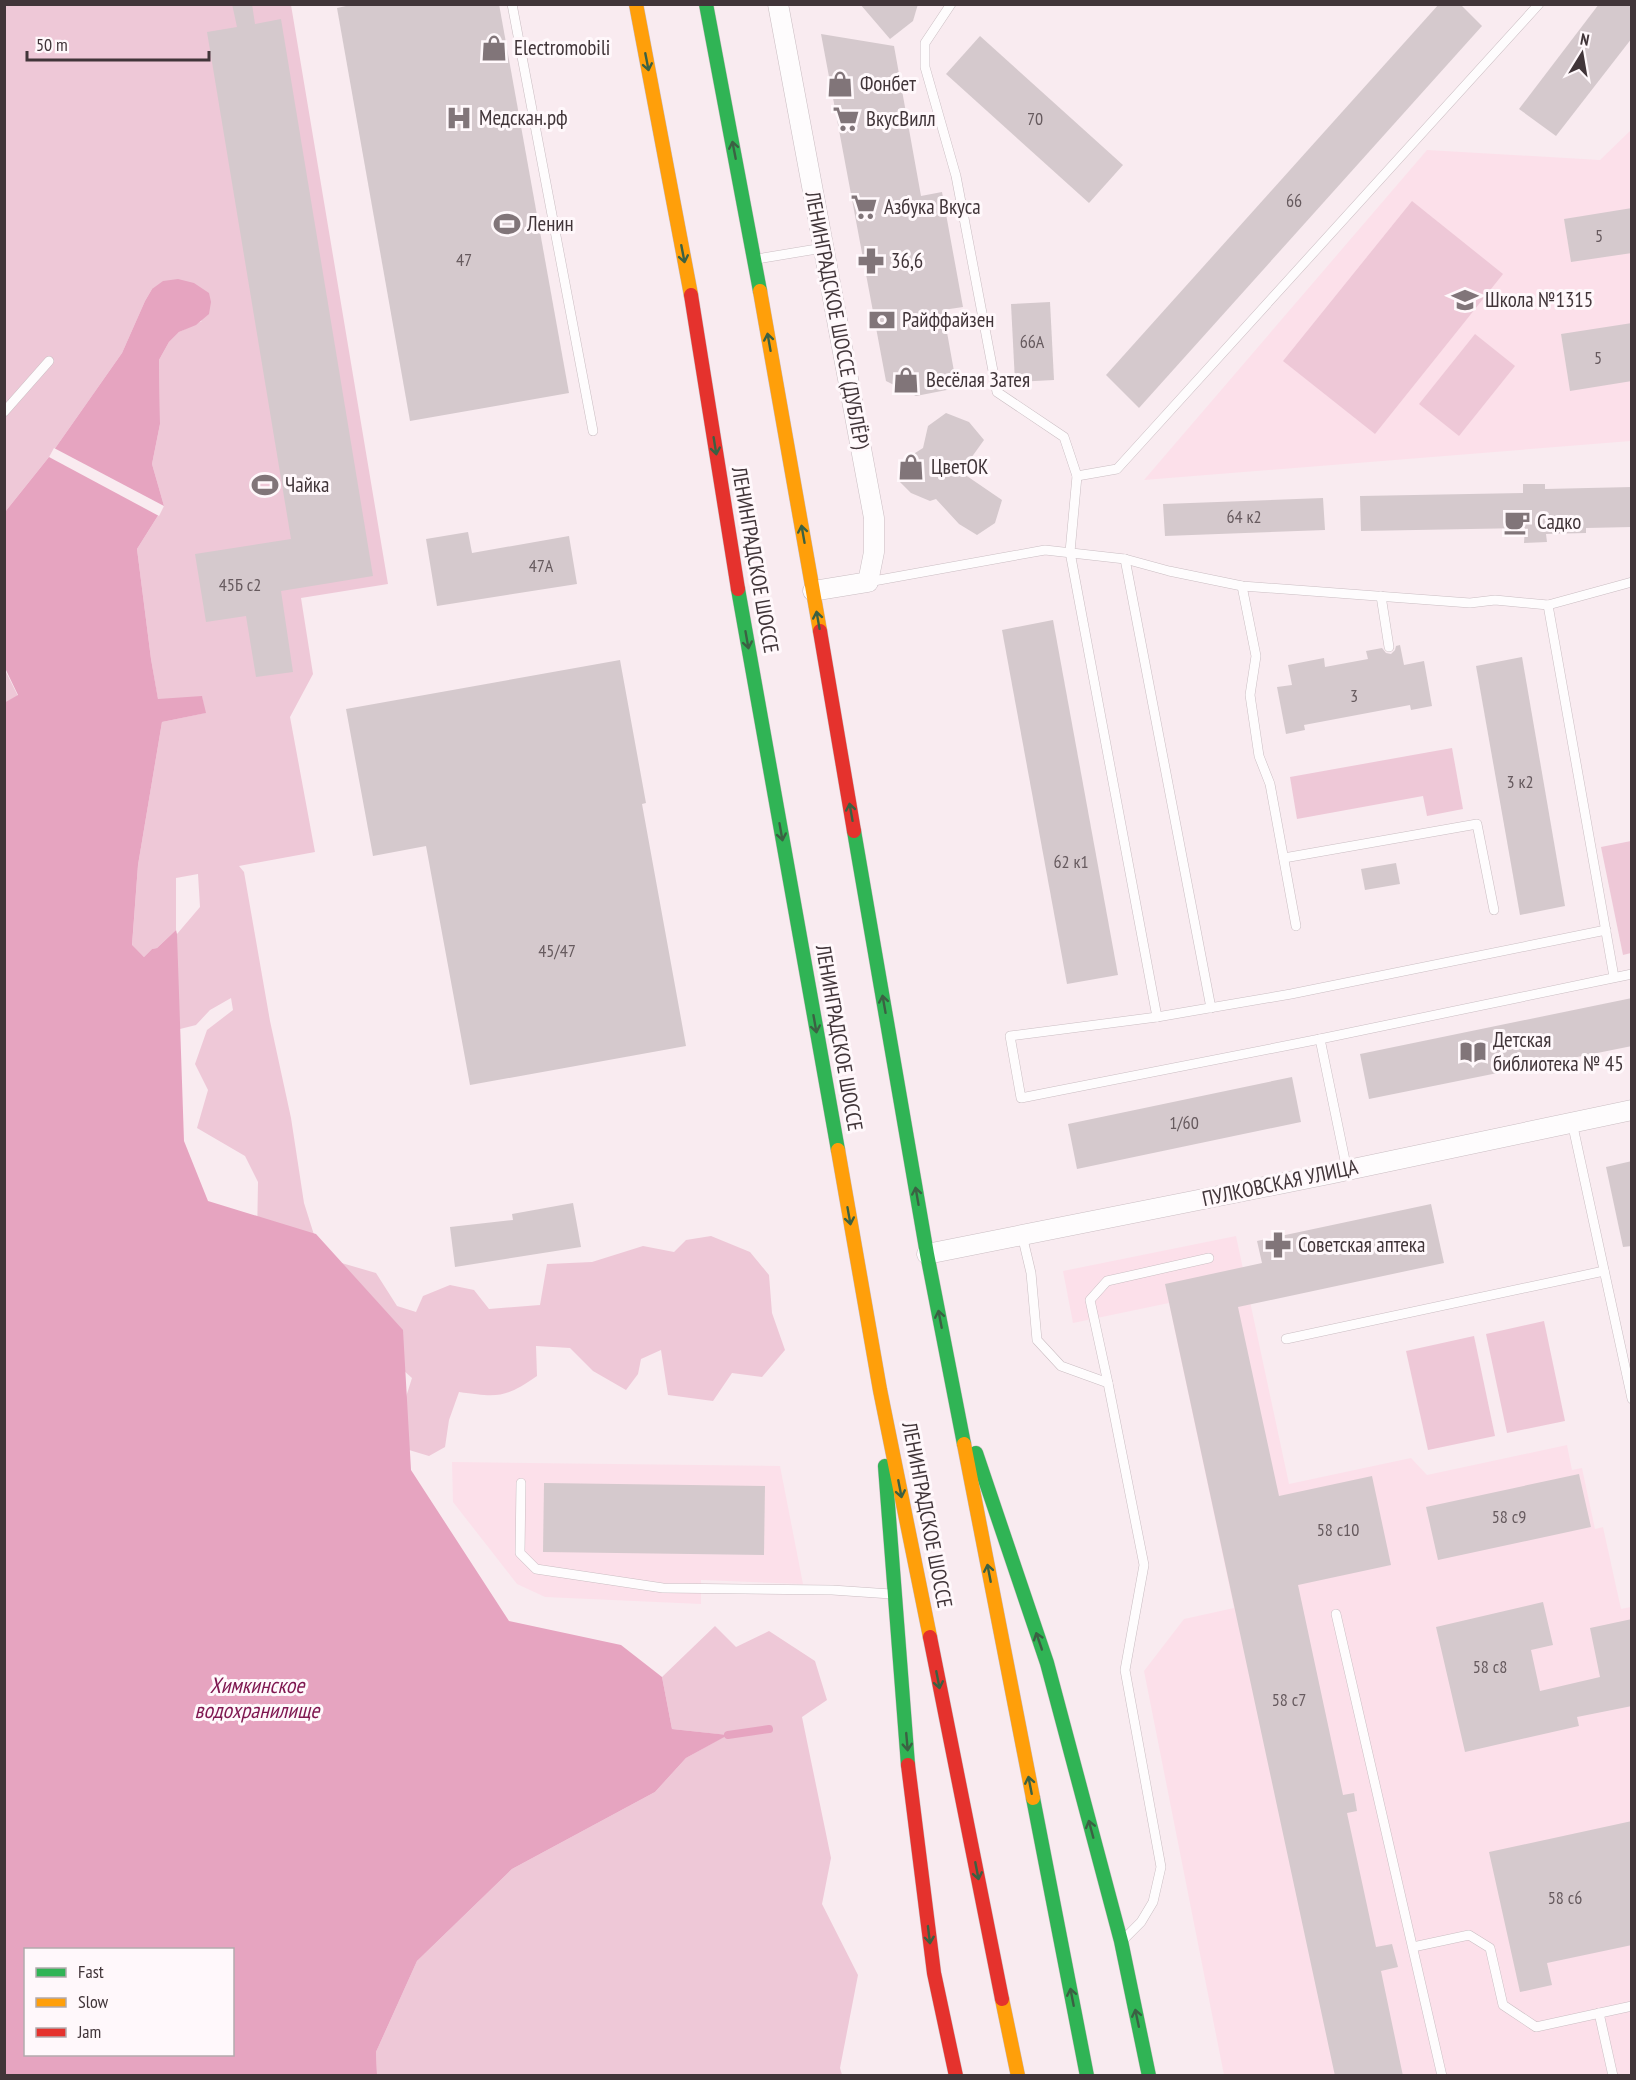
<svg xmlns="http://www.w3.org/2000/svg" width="1636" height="2080" font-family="'PT Sans Narrow',sans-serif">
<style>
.built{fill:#fce0ea}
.green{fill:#eec8d7}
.water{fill:#e6a4c0;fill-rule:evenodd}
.pier{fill:#f9ebf0}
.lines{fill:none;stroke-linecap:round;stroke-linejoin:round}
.stream{stroke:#e6a4c0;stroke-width:8}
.building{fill:#d5c9cd}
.lane-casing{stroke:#cabdc2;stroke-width:10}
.street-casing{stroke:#cabdc2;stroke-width:21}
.fast-casing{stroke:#cabdc2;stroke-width:15}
.slow-casing{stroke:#cabdc2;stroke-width:15}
.jam-casing{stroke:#cabdc2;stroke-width:15}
.lane{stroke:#fefcfd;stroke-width:9}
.street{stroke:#fefcfd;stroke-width:20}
.fast{stroke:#30b455;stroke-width:14}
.slow{stroke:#ff9f0a;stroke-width:14}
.jam{stroke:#e5322d;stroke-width:14}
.oneway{stroke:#3b6143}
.labels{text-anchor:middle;stroke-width:6;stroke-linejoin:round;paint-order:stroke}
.number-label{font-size:18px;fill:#665a5e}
.poi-label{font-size:21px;fill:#413539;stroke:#fff8fb;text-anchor:start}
.street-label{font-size:21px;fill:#413539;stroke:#fff8fb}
.water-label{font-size:22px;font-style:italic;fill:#7f1750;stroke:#fff8fb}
</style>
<rect width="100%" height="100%" fill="#f9ebf0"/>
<g class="built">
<polygon points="1631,130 1631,441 1144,480 1427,150 1600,160"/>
<polygon points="1236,1236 1289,1484 1411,1458 1427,1475 1567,1445 1572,1470 1582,1468 1595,1529 1603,1527 1621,1609 1631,1607 1631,2075 1224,2075 1144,1671 1184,1619 1234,1608 1169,1303 1073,1323 1063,1271"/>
<polygon points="452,1462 780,1466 803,1584 701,1580 701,1604 545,1597 517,1584 453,1502"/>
</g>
<g class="green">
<path d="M5,5H291L388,584L301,598L313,674L290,717L315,852L239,866L244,872L270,1021L291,1118L304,1203L321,1257L376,1273L397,1306L416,1312L423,1296L450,1285L474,1290L489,1309L540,1305L547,1264L592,1262L643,1246L674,1252L686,1240L711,1236L750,1252L769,1275L772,1313L785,1350L762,1377L732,1373L713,1401L668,1395L661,1350L641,1359L638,1374L626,1390L593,1371L570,1348L536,1346L537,1376C504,1399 497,1397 459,1392L449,1420L445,1447L429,1456L409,1450L399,1419L412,1378L257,1239L258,1182L245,1156L197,1128L208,1090L195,1064L207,1030L233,1010L231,998L210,1010L196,1025L172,1031V968L177,934L200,907L198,874L176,878V930L157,948L152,949L144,957L132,946L138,865L162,722L205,713L202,697L158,700L151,659L137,549L164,506L152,464L160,424L159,360L169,342L179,332L202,321L152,289L145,301L122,353L49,457L5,512Z"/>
<polygon points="1412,201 1503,274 1375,434 1283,361"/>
<polygon points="1475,334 1515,366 1459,436 1419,404"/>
<polygon points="4,668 18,696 5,703 4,703"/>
<polygon points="1452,748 1463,809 1427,816 1423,796 1297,819 1290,777"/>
<polygon points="1631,841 1631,953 1623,955 1601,847"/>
<polygon points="1544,1321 1565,1421 1507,1433 1486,1334"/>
<polygon points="1474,1336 1495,1436 1428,1450 1406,1351"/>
<polygon points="715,1626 736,1647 769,1631 815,1661 827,1700 802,1717 831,1858 822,1904 858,1975 840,2068 842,2075 377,2075 376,2052 417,1961 512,1869 655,1792 686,1758 727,1735 672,1729 662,1677"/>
</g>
<path class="water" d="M178,279L194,283L209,293L211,302L209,314L196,325L179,332L169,342L159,360L160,424L152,464L164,506L137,549L151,659L158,699L202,696L206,713L162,722L138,865L132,945L144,957L152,949L157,948L176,930L177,934L184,1141L208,1201L316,1234L403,1330L411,1470L509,1621L621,1645L662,1677L672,1729L728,1735L686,1758L655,1792L512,1869L417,1961L376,2052L377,2075H5L4,703L18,695L5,668V512L49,457L122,353L145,301L152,289L163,281ZM26,1950H232V2054H26Z"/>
<polygon class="pier" points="54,448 164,506 159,516 49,457"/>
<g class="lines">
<polyline class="stream" points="728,1735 769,1729"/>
</g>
<g class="building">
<polygon points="232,4 252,4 255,24 281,19 373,576 281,591 293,672 256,677 246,616 206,622 195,554 291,539 207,32 237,27"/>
<polygon points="355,4 499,4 569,393 410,421 337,8"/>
<polygon points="860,4 918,4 913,21 890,39"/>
<polygon points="1439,4 1460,4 1482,26 1139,408 1106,375"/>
<polygon points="1599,4 1632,4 1632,38 1556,136 1519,109"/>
<polygon points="821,34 894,46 921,196 942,192 963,307 943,310 957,388 916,396 886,381"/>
<polygon points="980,36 1123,165 1089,203 946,74"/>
<polygon points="1632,208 1632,253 1571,262 1564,219"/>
<polygon points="1050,302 1054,380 1015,382 1011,304"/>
<polygon points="1632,323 1632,381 1570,391 1561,334"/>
<polygon points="946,413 969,422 984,440 961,472 1002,500 995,523 977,535 959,524 936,499 930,501 911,493 899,481 904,460 923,448 928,426"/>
<polygon points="1523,484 1545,484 1545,489 1632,487 1632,527 1586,528 1586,533 1546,534 1547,542 1524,543 1525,528 1361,531 1360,496 1523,493"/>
<polygon points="1323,498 1325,530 1165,536 1163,504"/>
<polygon points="468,532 472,553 569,536 577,584 437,606 426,539"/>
<polygon points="1053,620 1118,975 1067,984 1002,630"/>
<polygon points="1400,645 1404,665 1424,661 1432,706 1411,710 1410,705 1304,725 1305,730 1286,734 1277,687 1292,685 1288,665 1324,658 1325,667 1368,659 1366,651 1382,648 1386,653 1391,654 1395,650 1396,646"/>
<polygon points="1522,657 1565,906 1520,915 1476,666"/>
<polygon points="620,660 646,803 642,804 686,1046 470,1085 426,846 373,856 346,709"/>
<polygon points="1396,863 1400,884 1365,890 1361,869"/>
<polygon points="1632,998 1632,1046 1369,1099 1360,1054"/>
<polygon points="1292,1077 1301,1122 1077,1169 1068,1124"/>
<polygon points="1632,1161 1632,1246 1623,1247 1606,1167"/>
<polygon points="573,1203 581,1247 455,1267 450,1227 513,1220 512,1214"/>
<polygon points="1431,1204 1444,1263 1238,1307 1279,1496 1372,1476 1391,1565 1298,1585 1343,1795 1354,1793 1357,1811 1347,1813 1376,1947 1392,1944 1398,1967 1381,1971 1403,2076 1335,2076 1165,1284 1262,1263 1257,1241"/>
<polygon points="1579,1474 1591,1527 1438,1560 1426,1507"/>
<polygon points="544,1483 765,1486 764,1555 543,1552"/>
<polygon points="1543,1602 1553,1645 1531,1650 1540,1691 1600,1677 1590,1628 1632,1619 1632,1706 1577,1717 1579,1726 1465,1752 1436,1627"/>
<polygon points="1632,1821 1632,1945 1547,1963 1552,1985 1520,1992 1489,1852"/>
</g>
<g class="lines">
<g class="lane-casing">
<g id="lane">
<polyline points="512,4 593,431"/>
<polyline points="951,4 925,43 925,67 956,176 997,392 1064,437 1077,476 1070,552 1157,1017"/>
<polyline points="757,259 823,248"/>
<polyline points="4,412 49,361"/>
<polyline points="1077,476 1117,469 1539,4"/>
<polyline points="1125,559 1211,1008"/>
<polyline points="868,582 1045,550 1125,559 1169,571 1242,586 1470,603 1495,600 1548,605 1632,582"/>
<polyline points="1242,586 1256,656 1250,695 1259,756 1270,784 1296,926"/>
<polyline points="1381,596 1389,647"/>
<polyline points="1548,605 1614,977"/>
<polyline points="1284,858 1477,824 1494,910"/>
<polyline points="1320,1039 1021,1098 1010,1036 1157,1017 1291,994 1606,930"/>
<polyline points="1572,1122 1632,1399"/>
<polyline points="1347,1170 1320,1039 1632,974"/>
<polyline points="1022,1235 1031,1273 1037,1340 1061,1366 1108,1383 1144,1565 1125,1670 1161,1867 1153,1902 1141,1922 1125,1938"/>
<polyline points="1286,1339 1604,1271"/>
<polyline points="1108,1383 1090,1300 1107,1281 1209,1258"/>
<polyline points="521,1483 520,1553 536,1569 663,1588 832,1590 891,1594"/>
<polyline points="1336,1614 1442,2076"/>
<polyline points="1413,1947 1469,1935 1490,1948 1503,2005 1536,2027 1632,2006"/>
<polyline points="1599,2013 1613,2076"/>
</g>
</g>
<g class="street-casing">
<g id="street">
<polyline points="778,4 874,518 874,552 868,582 813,591"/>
<polyline points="927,1254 1329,1174 1632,1110"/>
</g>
</g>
<g class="fast-casing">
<g id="fast">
<polyline points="706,4 760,291"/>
<polyline points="738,589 838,1150"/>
<polyline points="854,831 927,1254 964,1444"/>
<polyline points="976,1453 1047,1663 1121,1941 1149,2076"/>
<polyline points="885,1466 908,1765"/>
<polyline points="1033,1798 1087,2076"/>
</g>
</g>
<g class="slow-casing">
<g id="slow">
<polyline points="636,4 691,295"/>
<polyline points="760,291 820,631"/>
<polyline points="838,1150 880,1390 930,1637"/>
<polyline points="964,1444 1033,1798"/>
<polyline points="1002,1999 1018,2076"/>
</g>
</g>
<g class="jam-casing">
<g id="jam">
<polyline points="691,295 738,589"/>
<polyline points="820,631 854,831"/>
<polyline points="930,1637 1002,1999"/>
<polyline points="908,1765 934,1973 956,2076"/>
</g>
</g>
<use href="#lane" class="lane"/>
<use href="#street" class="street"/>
<use href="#fast" class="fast"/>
<use href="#slow" class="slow"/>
<use href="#jam" class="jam"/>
</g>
<defs><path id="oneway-shaft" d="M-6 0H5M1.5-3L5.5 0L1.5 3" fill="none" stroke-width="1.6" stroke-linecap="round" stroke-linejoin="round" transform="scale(1.5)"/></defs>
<g class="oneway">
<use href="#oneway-shaft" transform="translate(647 62) rotate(79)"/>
<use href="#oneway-shaft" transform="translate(734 150) rotate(-101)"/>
<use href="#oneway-shaft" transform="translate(683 254) rotate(79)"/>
<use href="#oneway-shaft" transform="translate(769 342) rotate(-100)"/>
<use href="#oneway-shaft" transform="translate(715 446) rotate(81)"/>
<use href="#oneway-shaft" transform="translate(803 534) rotate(-100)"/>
<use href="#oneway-shaft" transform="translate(818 620) rotate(-100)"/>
<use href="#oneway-shaft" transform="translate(747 640) rotate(80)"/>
<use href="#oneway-shaft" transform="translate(851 812) rotate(-100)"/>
<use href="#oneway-shaft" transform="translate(781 832) rotate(80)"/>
<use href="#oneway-shaft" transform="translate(884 1004) rotate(-100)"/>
<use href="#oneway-shaft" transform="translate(815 1024) rotate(80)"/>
<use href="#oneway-shaft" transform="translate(917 1196) rotate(-100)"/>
<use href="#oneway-shaft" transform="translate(849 1216) rotate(80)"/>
<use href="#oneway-shaft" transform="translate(940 1319) rotate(-101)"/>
<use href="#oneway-shaft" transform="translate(900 1489) rotate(79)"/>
<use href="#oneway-shaft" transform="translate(989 1573) rotate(-101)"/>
<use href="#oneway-shaft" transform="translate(1039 1641) rotate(-109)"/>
<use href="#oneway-shaft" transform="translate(938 1680) rotate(79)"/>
<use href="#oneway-shaft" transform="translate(907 1742) rotate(85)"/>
<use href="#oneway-shaft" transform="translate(1030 1785) rotate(-101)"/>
<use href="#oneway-shaft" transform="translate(1091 1829) rotate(-105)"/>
<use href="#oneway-shaft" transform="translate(977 1871) rotate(79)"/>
<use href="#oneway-shaft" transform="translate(929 1935) rotate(83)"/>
<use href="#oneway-shaft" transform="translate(1072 1997) rotate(-101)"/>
<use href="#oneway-shaft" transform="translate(1137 2018) rotate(-102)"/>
</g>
<defs>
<g id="shop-bare" transform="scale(2.07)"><path d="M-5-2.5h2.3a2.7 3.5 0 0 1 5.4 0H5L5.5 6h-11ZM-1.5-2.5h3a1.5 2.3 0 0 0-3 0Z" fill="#817579" stroke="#fff8fb" stroke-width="2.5" paint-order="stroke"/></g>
<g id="hospital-bare" transform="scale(2.07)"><path d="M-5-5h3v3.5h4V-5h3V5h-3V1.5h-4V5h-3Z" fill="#817579" stroke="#fff8fb" stroke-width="2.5" paint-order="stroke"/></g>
<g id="supermarket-bare" transform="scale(2.07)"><path d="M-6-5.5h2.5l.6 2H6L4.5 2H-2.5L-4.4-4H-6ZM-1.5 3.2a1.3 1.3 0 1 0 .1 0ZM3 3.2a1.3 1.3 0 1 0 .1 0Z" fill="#817579" stroke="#fff8fb" stroke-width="2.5" paint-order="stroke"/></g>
<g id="stadium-bare" transform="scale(2.07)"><path d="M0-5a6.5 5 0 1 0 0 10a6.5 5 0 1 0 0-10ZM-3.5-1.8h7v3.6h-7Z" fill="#817579" stroke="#fff8fb" stroke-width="2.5" paint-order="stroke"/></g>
<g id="pharmacy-bare" transform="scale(2.07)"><path d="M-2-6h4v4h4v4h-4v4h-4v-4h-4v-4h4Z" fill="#817579" stroke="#fff8fb" stroke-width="2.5" paint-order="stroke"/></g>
<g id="school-bare" transform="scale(2.07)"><path d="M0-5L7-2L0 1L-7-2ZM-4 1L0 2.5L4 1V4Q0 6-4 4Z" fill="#817579" stroke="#fff8fb" stroke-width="2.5" paint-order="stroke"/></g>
<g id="bank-bare" transform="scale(2.07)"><path d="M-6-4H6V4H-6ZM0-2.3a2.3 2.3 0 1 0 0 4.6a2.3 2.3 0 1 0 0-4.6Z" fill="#817579" stroke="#fff8fb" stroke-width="2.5" paint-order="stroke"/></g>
<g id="cafe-bare" transform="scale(2.07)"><path d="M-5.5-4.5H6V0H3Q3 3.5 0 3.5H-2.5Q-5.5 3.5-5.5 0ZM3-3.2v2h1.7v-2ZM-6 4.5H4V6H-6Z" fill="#817579" stroke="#fff8fb" stroke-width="2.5" paint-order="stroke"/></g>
<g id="library-bare" transform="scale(2.07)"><path d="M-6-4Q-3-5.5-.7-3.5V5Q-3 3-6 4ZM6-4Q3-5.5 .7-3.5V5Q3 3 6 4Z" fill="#817579" stroke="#fff8fb" stroke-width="2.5" paint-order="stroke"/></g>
</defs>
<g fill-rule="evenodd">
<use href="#shop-bare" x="494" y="48"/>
<use href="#shop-bare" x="840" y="84"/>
<use href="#hospital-bare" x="459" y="118"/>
<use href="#supermarket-bare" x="846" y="119"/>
<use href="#supermarket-bare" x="864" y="207"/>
<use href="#stadium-bare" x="507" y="224"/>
<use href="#pharmacy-bare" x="871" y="261"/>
<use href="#school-bare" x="1465" y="300"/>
<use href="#bank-bare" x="882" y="320"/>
<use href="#shop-bare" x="906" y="380"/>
<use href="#shop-bare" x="911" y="467"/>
<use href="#stadium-bare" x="265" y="485"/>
<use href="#cafe-bare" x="1517" y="522"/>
<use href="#library-bare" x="1473" y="1052"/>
<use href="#pharmacy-bare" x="1278" y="1245"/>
</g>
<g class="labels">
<g class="number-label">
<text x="1035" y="125">70</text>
<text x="1294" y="207">66</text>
<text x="1599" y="242">5</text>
<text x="464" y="266">47</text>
<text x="1032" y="348">66А</text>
<text x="1598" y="364">5</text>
<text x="1244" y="523">64 к2</text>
<text x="541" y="572">47А</text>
<text x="240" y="591">45Б с2</text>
<text x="1354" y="702">3</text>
<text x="1520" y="788">3 к2</text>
<text x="1071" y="868">62 к1</text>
<text x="557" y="957">45/47</text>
<text x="1184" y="1129">1/60</text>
<text x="1509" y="1523">58 с9</text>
<text x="1338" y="1536">58 с10</text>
<text x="1490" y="1673">58 с8</text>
<text x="1289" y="1706">58 с7</text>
<text x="1565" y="1904">58 с6</text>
</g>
<g class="poi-label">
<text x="514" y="55">Electromobili</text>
<text x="860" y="91">Фонбет</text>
<text x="479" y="125">Медскан.рф</text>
<text x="866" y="126">ВкусВилл</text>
<text x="884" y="214">Азбука Вкуса</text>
<text x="527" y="231">Ленин</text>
<text x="891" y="268">36,6</text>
<text x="1485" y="307">Школа №1315</text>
<text x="902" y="327">Райффайзен</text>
<text x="926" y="387">Весёлая Затея</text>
<text x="931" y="474">ЦветОК</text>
<text x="285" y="492">Чайка</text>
<text x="1537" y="529">Садко</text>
<text x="1493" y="1047">Детская<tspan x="1493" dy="24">библиотека № 45</tspan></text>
<text x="1298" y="1252">Советская аптека</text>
</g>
<g class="street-label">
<text transform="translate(837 320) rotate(79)" y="7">ЛЕНИНГРАДСКОЕ ШОССЕ (ДУБЛЁР)</text>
<text transform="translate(755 560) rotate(80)" y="7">ЛЕНИНГРАДСКОЕ ШОССЕ</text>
<text transform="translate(839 1038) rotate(80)" y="7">ЛЕНИНГРАДСКОЕ ШОССЕ</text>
<text transform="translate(1280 1183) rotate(-12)" y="7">ПУЛКОВСКАЯ УЛИЦА</text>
<text transform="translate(927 1515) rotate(79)" y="7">ЛЕНИНГРАДСКОЕ ШОССЕ</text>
</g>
<g class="water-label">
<text x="257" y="1693">Химкинское<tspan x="257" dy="25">водохранилище</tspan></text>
</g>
</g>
<rect width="1636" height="2080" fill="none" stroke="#413539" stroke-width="12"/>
<rect x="24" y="1948" width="210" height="108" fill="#fff8fb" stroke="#b3aaad" stroke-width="1.5"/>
<rect x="36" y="1968" width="30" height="9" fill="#30b455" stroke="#b3aaad" stroke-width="1.5"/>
<text x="78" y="1978" font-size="18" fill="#413539">Fast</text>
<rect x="36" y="1998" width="30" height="9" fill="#ff9f0a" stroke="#b3aaad" stroke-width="1.5"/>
<text x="78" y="2008" font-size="18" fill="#413539">Slow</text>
<rect x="36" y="2028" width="30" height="9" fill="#e5322d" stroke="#b3aaad" stroke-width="1.5"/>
<text x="78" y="2038" font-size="18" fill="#413539">Jam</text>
<g transform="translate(1582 54) rotate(11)" stroke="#fff8fb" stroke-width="4.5" paint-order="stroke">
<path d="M0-4.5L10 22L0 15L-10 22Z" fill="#413539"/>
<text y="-9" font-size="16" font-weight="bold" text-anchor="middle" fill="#413539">N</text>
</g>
<path d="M27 51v9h182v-9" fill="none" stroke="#413539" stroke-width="3"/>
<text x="36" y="51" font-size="18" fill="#413539" stroke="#fff8fb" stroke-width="4.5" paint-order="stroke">50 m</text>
</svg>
